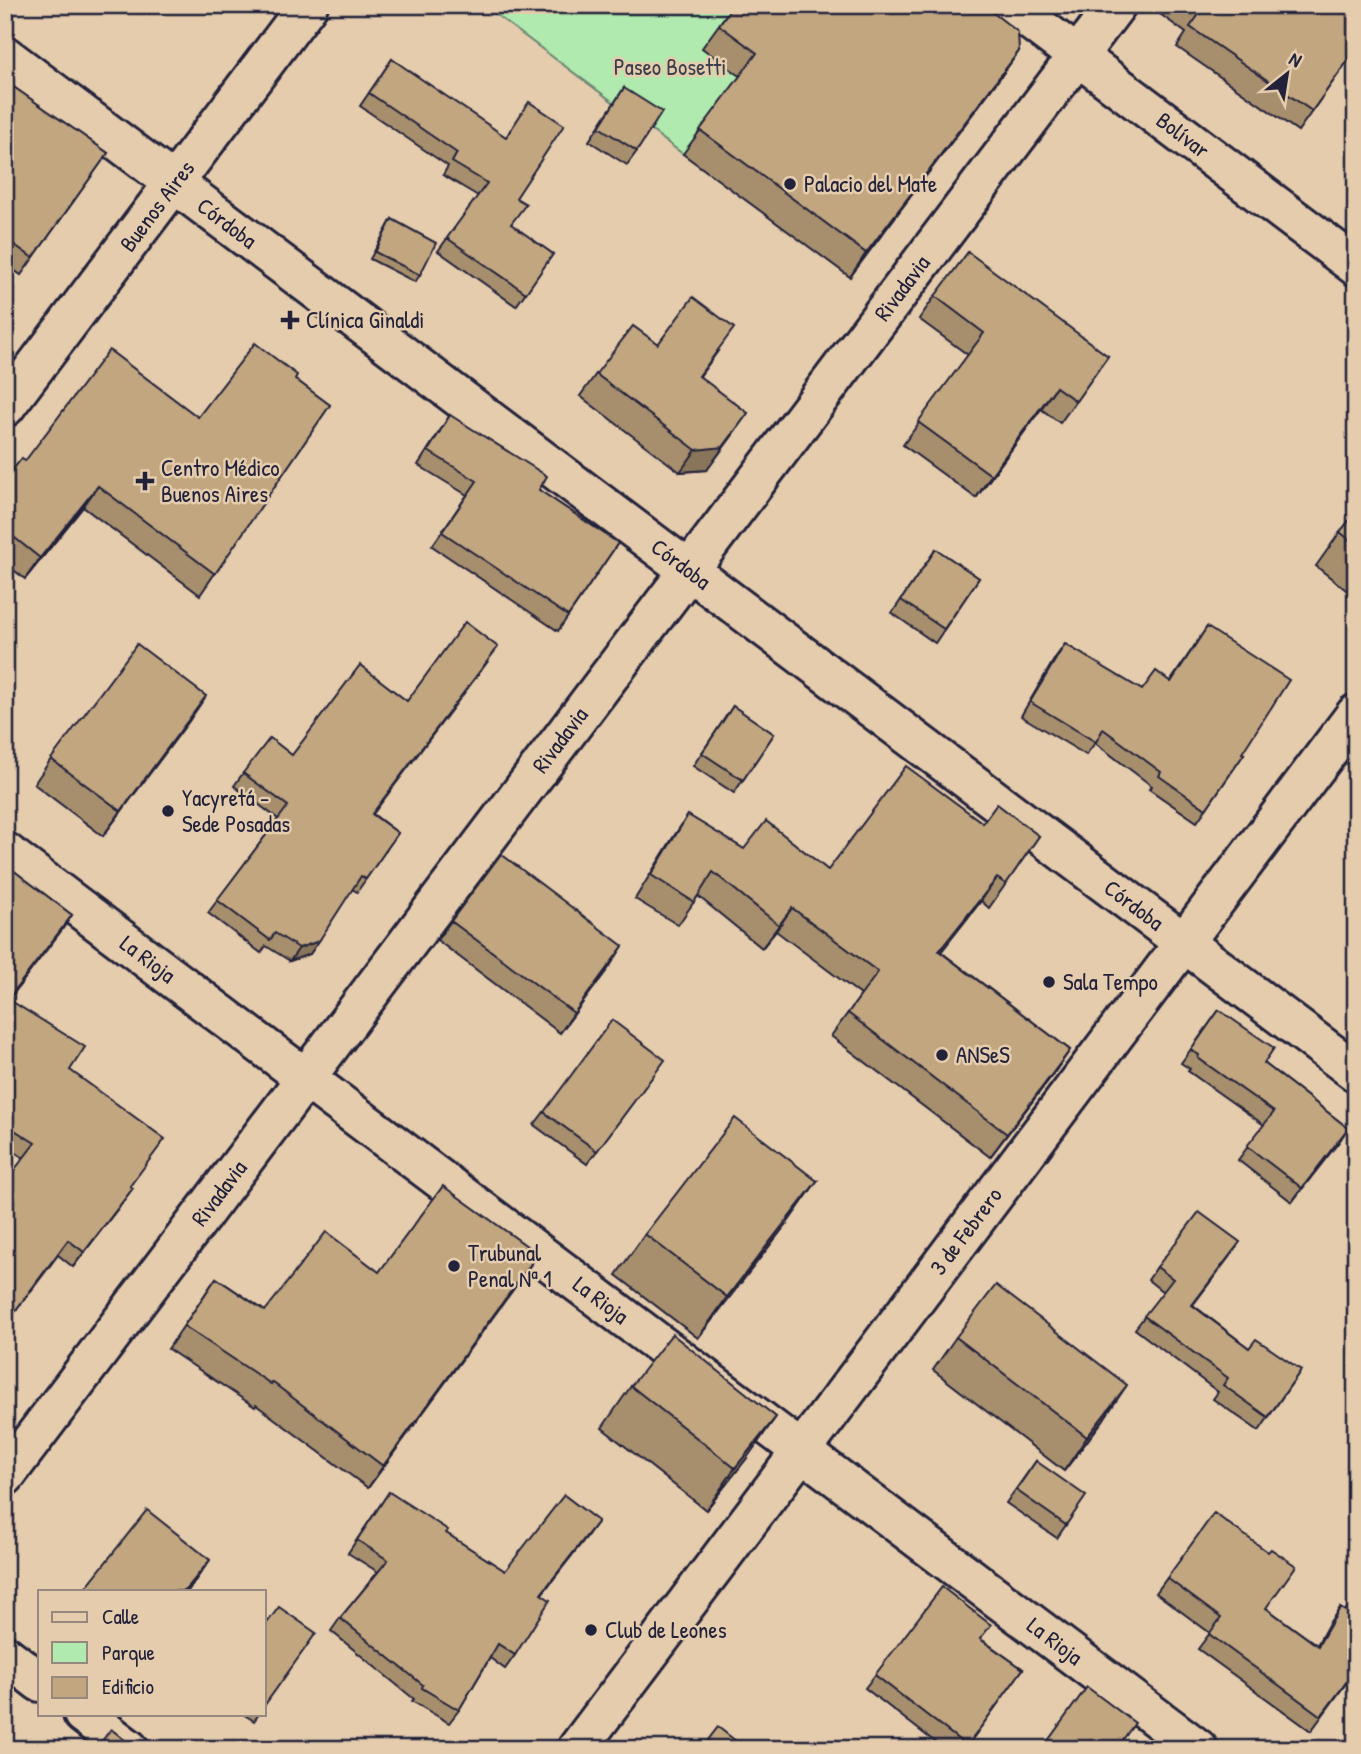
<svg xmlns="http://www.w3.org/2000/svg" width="1361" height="1754" font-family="'Patrick Hand',sans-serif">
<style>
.green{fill:#b1eaae;stroke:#6a8674;stroke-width:2}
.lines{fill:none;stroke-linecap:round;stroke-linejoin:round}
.minor-casing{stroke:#22223b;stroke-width:44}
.minor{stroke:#e5ccad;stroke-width:38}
.wall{fill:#a78f6e;stroke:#22223b;stroke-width:2}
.shaded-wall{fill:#88745a;stroke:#22223b;stroke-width:2}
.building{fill:#c2a680;stroke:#22223b;stroke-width:2}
.poi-dot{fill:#22223b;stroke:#e5ccad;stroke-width:2.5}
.labels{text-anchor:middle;stroke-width:5;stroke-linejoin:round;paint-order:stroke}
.park-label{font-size:23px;fill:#37404c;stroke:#e5ccad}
.street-label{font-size:23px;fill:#22223b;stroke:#e5ccad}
.poi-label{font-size:23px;fill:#22223b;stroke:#e5ccad;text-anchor:start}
</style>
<rect width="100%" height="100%" fill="#e5ccad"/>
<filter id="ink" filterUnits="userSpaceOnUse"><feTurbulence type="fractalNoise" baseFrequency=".0143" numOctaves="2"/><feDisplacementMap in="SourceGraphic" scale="14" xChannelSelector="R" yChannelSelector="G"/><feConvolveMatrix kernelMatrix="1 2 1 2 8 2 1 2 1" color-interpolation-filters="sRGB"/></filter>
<g filter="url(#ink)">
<polygon class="green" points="483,5 794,5 683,154"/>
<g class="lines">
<g class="minor-casing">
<g id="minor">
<polyline points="1010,5 1356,266"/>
<polyline points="5,56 1356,1072"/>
<polyline points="5,407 308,5"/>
<polyline points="5,852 1198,1749"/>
<polyline points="5,1476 1116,5"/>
<polyline points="5,1655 40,1682"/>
<polyline points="83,1714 129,1749"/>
<polyline points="577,1749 1356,714"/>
</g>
</g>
<use href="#minor" class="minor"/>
</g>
<g class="wall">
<polygon points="733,5 1019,51 1002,75 850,277 683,154 740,76 702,48"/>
<polygon points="1167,5 1342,5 1356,49 1298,131 1177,47 1186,33 1160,14"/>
<polygon points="392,59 516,198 511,225 553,254 516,306 438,251 478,196 443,175 448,166 360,106"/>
<polygon points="5,81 108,153 21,275 5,264"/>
<polygon points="624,88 637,151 627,165 589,141"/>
<polygon points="392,219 420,275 415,282 370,259"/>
<polygon points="935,296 1108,356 1060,423 1041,409 976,498 903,445 968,355 919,319"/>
<polygon points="658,344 718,351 700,376 733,435 707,470 680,472 580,396 596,374"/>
<polygon points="295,379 330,405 200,595 83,507 25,579 5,563 5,479 25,461 198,417"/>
<polygon points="450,415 539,490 618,543 558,631 432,546 467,495 418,465"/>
<polygon points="1356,512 1356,598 1316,566 1340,532"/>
<polygon points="936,549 979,578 935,643 892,613"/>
<polygon points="1207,627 1242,753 1244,754 1197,822 1149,789 1152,786 1095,743 1086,755 1021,716 1055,658 1065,644 1142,690 1170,682"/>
<polygon points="489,660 373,814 398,833 357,892 352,889 310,954 290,961 266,946 261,953 208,913 278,819 234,786 243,773 292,755 407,701"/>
<polygon points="733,706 774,734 734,793 693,766"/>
<polygon points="189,721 103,836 34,784 51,759"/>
<polygon points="688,815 744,849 828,870 983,823 1039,836 989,908 981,901 941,952 1070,1050 1054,1073 990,1157 831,1036 861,995 776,931 762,948 698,896 678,925 635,899 672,839"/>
<polygon points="5,864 72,915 9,1000 70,1070 131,1186 122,1203 73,1267 58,1255 7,1323 5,1334 24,1158 5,1146"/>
<polygon points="451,921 610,966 560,1033 437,940"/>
<polygon points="1219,1010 1264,1063 1348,1128 1292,1202 1238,1160 1264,1125 1188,1071 1190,1069 1181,1063"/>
<polygon points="655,1073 587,1164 534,1125 544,1112"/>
<polygon points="817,1181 788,1222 698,1338 616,1275 645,1234"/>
<polygon points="1230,1256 1193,1305 1249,1348 1301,1370 1259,1431 1213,1399 1218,1392 1135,1329 1163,1292 1148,1280 1157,1267"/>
<polygon points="379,1272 523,1276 368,1488 256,1405 255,1407 168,1349 216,1278 265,1311"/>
<polygon points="956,1337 1104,1419 1064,1471 933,1370"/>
<polygon points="631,1386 747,1458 706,1510 602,1428"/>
<polygon points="1036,1461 1066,1525 1057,1538 1006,1503"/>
<polygon points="389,1492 446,1533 505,1571 588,1535 541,1595 515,1655 505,1669 490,1658 459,1710 449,1723 412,1701 414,1699 331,1631 340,1618 378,1572 348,1553"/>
<polygon points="1167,1578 1266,1608 1317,1645 1329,1623 1340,1608 1345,1611 1356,1596 1356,1675 1353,1674 1311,1731 1198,1649 1210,1633 1156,1593"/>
<polygon points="981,1639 1023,1669 965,1749 944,1749 865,1688 875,1675"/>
<polygon points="243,1714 259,1714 254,1721"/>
</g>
<g class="shaded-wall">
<polygon points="1019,51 1002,75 850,277 866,253"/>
<polygon points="1056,387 1041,409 976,498 991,475"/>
<polygon points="748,413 707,470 680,472 696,450"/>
<polygon points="98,486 83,507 25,579 40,558"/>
<polygon points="206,696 189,721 103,836 121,811"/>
<polygon points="997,878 981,901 923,975 939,951"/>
<polygon points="792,908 776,931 762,948 779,925"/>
<polygon points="72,915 62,930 5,1004 5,1003"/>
<polygon points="319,941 310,954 290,961 299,948"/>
<polygon points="623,946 610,966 560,1033 574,1013"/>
<polygon points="1070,1050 1054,1073 990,1157 1007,1134"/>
<polygon points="1348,1128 1339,1142 1292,1202 1302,1188"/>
<polygon points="817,1181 788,1222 698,1338 727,1297"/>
<polygon points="133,1188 122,1203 73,1267 84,1252"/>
<polygon points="538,1254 523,1276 368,1488 383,1466"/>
<polygon points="1127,1385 1104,1419 1064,1471 1087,1437"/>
<polygon points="776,1417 747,1458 706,1510 735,1468"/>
<polygon points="598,1521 588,1535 531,1608 541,1594"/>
<polygon points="210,1560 188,1591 185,1591"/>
</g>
<g class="building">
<polygon points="733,5 983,5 1018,32 1019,51 866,253 700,130 757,53 719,25"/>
<polygon points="1189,5 1342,5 1356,15 1356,49 1312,111 1190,27 1200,13"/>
<polygon points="392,59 506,137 529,102 564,125 516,198 526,204 511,224 553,254 526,293 447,238 487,183 452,162 457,153 369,93"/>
<polygon points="5,81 108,153 33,258 5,238"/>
<polygon points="624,88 662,112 637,151 599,127"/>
<polygon points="392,219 436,243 420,275 375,252"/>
<polygon points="968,252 1108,356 1076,401 1056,387 991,475 918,422 984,333 935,296"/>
<polygon points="693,297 734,328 699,376 748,413 723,447 696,450 596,374 633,326 658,344"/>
<polygon points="255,343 297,375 295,379 330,405 215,574 98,486 40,558 5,530 5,479 22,458 25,461 109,350 198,417"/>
<polygon points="450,415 547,476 539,490 618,543 568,616 442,532 477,481 428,451"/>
<polygon points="1356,512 1356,545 1340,532"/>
<polygon points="936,549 979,578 944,629 901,600"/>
<polygon points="465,622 498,647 372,814 398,833 366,879 361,876 319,941 299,948 275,933 270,940 217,900 288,806 243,773 270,738 292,755 360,665 407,701"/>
<polygon points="1207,627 1289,680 1242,753 1244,754 1206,809 1159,776 1161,772 1103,729 1096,742 1030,702 1065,644 1142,690 1156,671 1171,682"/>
<polygon points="137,644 206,696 121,811 51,759"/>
<polygon points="733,706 774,734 743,780 702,753"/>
<polygon points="906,766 983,823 997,804 1039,836 1006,884 997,878 939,951 1070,1050 1007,1134 848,1013 878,972 792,908 779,925 713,872 694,902 651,875 688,815 744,849 766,821 828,870"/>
<polygon points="501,854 623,946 574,1013 451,921"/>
<polygon points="5,864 72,915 8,999 85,1047 70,1070 165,1139 130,1186 133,1188 84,1252 68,1240 7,1322 11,1326 5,1334 5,1182 35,1143 5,1124"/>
<polygon points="1219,1010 1274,1048 1264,1063 1348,1128 1302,1188 1247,1146 1274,1112 1198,1058 1199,1055 1191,1050"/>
<polygon points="612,1020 665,1060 597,1151 544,1112"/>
<polygon points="735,1118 817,1181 727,1297 645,1234"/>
<polygon points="443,1186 538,1254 383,1466 272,1382 271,1384 184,1326 216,1278 265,1311 326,1232 379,1272"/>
<polygon points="1199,1212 1240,1242 1192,1305 1249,1348 1256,1339 1301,1370 1268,1417 1223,1385 1228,1378 1144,1316 1173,1279 1157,1267"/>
<polygon points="996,1285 1127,1385 1087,1437 956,1337"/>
<polygon points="672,1334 776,1417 735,1468 631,1386"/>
<polygon points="1036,1461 1086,1496 1066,1525 1016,1490"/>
<polygon points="389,1492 448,1530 446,1533 505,1571 564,1495 598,1521 541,1594 550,1600 515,1655 498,1644 459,1710 422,1688 423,1685 340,1618 388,1560 357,1540"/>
<polygon points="147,1510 210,1560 185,1591 83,1591"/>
<polygon points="1214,1513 1268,1552 1271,1549 1296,1566 1266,1608 1318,1646 1340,1608 1345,1611 1356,1596 1356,1669 1321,1716 1209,1634 1221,1618 1167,1578"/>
<polygon points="942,1587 991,1625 980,1639 1023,1669 967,1746 875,1675"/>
<polygon points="279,1607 316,1633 264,1706 264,1627"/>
<polygon points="1087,1687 1135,1723 1116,1749 1042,1749"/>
<polygon points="718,1727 746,1749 701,1749"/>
<polygon points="111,1729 136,1749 96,1749"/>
</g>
</g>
<g class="poi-dot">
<circle cx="790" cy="184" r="7"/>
<path d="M286.5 309.5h7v7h7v7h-7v7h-7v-7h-7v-7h7z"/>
<path d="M141.5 470.5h7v7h7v7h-7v7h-7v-7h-7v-7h7z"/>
<circle cx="168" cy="811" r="7"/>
<circle cx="1049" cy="982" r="7"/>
<circle cx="942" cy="1055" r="7"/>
<circle cx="454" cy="1266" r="7"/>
<circle cx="591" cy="1630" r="7"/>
</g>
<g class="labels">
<g class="park-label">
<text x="670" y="75">Paseo Bosetti</text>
</g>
<g class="street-label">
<text transform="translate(1183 135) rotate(37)" y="8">Bolívar</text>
<text transform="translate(157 206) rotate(-53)" y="8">Buenos Aires</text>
<text transform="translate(227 223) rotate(37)" y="8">Córdoba</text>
<text transform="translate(902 288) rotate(-53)" y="8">Rivadavia</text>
<text transform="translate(681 564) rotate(37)" y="8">Córdoba</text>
<text transform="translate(560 740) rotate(-53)" y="8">Rivadavia</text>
<text transform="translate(1134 905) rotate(37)" y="8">Córdoba</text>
<text transform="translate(148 959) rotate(37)" y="8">La Rioja</text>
<text transform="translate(219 1193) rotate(-53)" y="8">Rivadavia</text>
<text transform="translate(966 1231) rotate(-53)" y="8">3 de Febrero</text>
<text transform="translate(601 1300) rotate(37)" y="8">La Rioja</text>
<text transform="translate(1055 1641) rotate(37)" y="8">La Rioja</text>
</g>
<g class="poi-label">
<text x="804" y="192">Palacio del Mate</text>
<text x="306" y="328">Clínica Ginaldi</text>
<text x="161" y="476">Centro Médico<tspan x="161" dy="26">Buenos Aires</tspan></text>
<text x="182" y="806">Yacyretá -<tspan x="182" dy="26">Sede Posadas</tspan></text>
<text x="1063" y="990">Sala Tempo</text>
<text x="956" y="1063">ANSeS</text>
<text x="468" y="1261">Trubunal<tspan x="468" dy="26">Penal Nª 1</tspan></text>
<text x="605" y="1638">Club de Leones</text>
</g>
</g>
<rect width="1361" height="1754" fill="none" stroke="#e5ccad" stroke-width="28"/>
<rect x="14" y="14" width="1333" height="1726" fill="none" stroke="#22223b" stroke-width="2.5" filter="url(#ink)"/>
<rect x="38" y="1590" width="228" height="126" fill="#e5ccad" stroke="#97887f" stroke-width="2"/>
<rect x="52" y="1612" width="35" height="10" fill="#e5ccad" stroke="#97887f" stroke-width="2"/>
<text x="102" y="1624" font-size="21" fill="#22223b">Calle</text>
<rect x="52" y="1642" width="35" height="21" fill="#b1eaae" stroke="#97887f" stroke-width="2"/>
<text x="102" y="1660" font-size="21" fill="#22223b">Parque</text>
<rect x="52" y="1677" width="35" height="21" fill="#c2a680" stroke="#97887f" stroke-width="2"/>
<text x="102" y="1694" font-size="21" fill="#22223b">Edificio</text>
<g transform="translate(1287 74) rotate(30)" stroke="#e5ccad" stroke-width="5" paint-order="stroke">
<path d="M0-5L12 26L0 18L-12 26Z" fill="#22223b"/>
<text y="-10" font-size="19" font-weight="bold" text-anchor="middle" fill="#22223b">N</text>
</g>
</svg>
